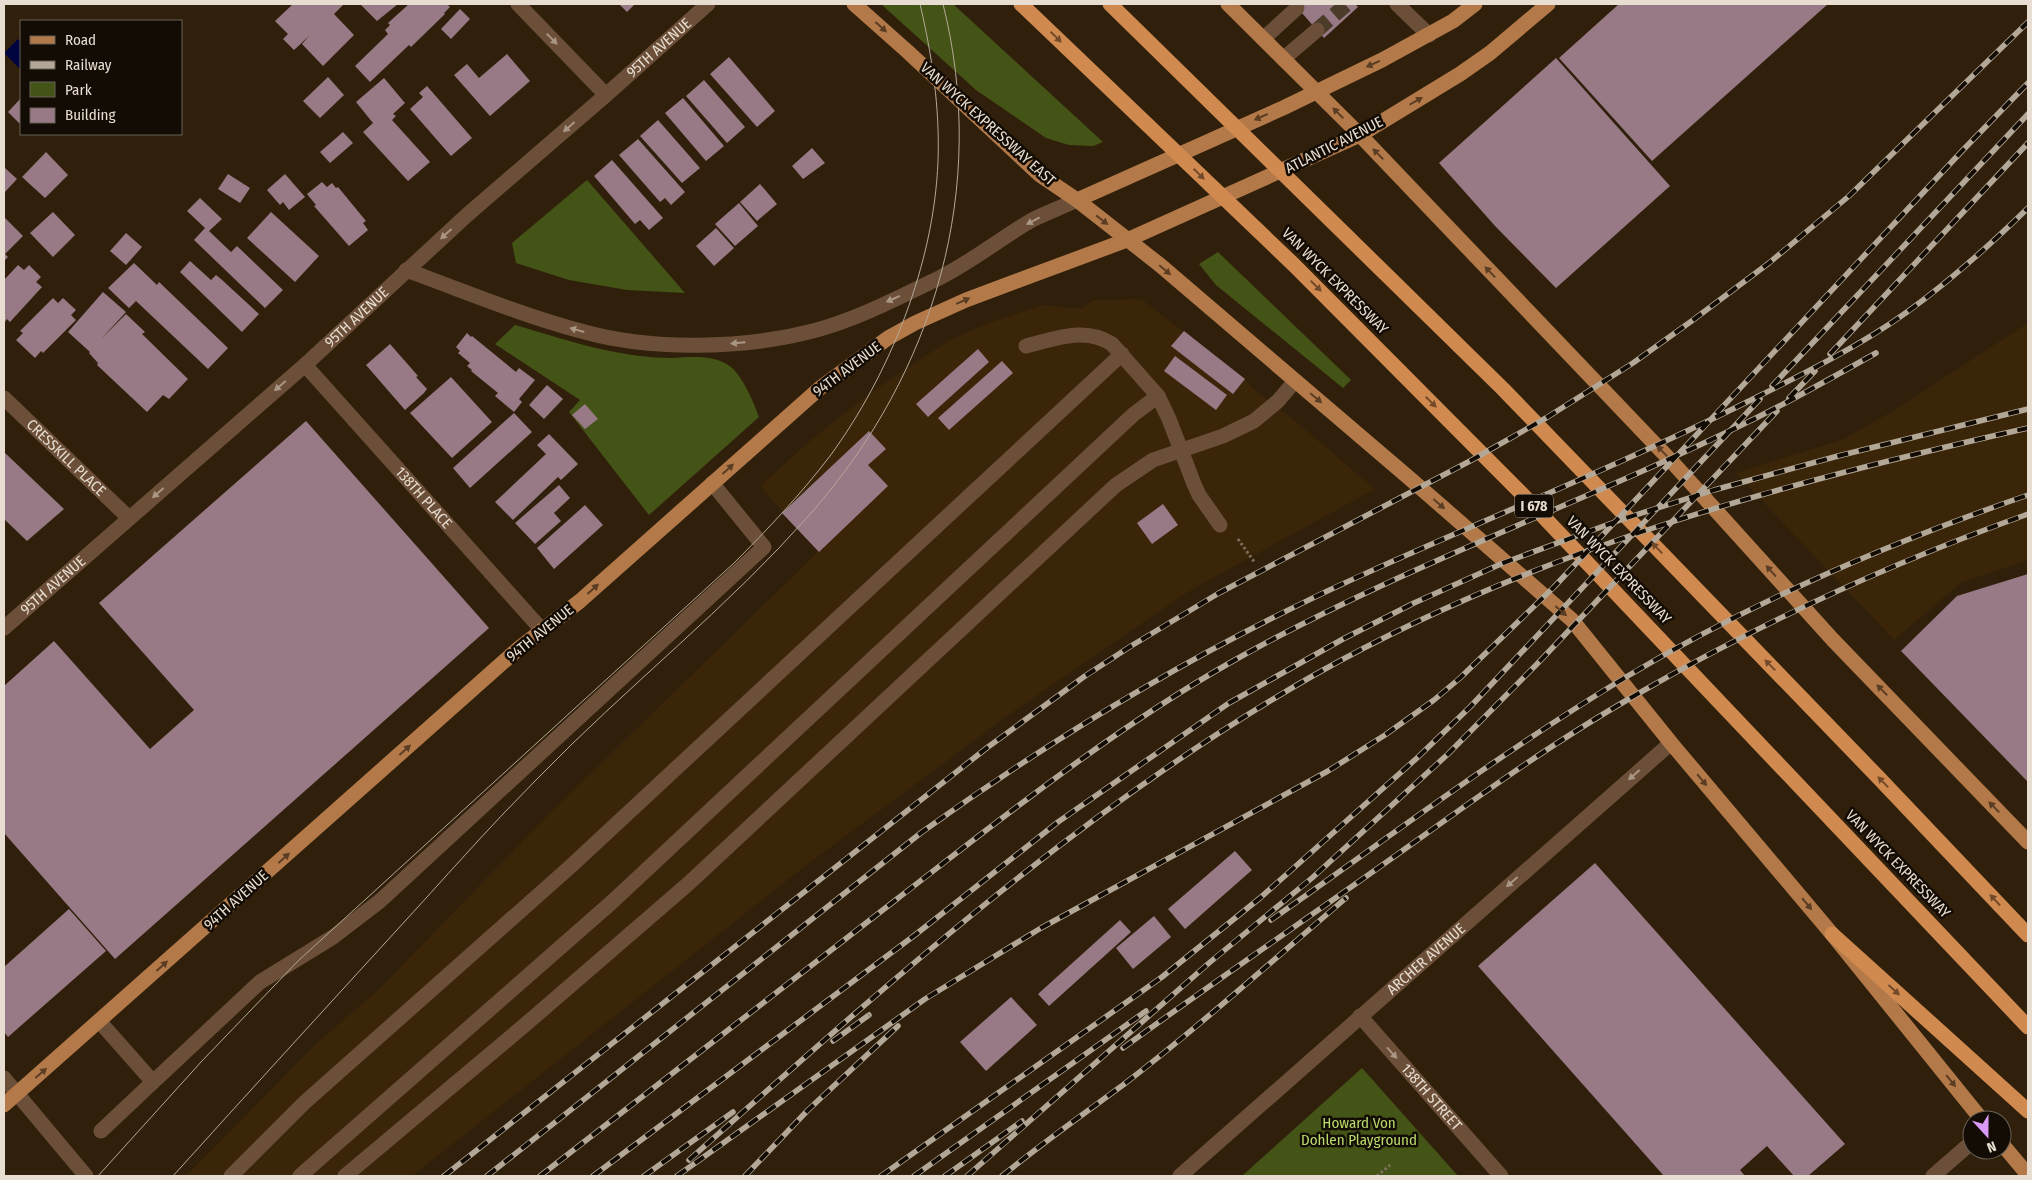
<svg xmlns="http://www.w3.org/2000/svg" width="2032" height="1180" font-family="'Fira Sans Condensed',sans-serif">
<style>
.built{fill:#3a2509}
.green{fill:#445417}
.water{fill:#000441}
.building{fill:#987a86}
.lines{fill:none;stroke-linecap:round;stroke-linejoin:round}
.minor-tunnel{stroke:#4b3c29;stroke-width:15;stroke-dasharray:15 8;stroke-linecap:butt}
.path{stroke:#7d6f5e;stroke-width:3;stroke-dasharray:2.5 2.5;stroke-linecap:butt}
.minor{stroke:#6c4f39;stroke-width:15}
.major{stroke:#b37949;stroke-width:15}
.highway{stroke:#d0894e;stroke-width:15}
.tram{stroke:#b3a898;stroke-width:1}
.rail-casing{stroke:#b3a898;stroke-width:5.5}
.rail{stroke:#130c04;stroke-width:4;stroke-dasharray:11;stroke-linecap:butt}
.oneway{fill:#5b3d23}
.oneway2{fill:#724a29}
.oneway3{fill:#aa9684}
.labels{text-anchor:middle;stroke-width:5;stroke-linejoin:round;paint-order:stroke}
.shield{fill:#130c04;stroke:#a79e93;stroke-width:1}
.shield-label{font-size:14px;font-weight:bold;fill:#e7ddd0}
.street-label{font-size:15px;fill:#e7ddd0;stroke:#130c04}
.park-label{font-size:15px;fill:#b9db6b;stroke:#130c04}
</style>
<rect width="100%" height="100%" fill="#30200b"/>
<g class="built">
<polygon points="1141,299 1245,379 1257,392 1289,416 1375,489 1189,591 1004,718 804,867 412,1176 186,1176 317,1043 378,990 550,813 818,552 760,486 812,439 876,389 950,340 986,324 1043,305 1081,309 1093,300"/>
<polygon points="2028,323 2028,560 1962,582 1894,640 1736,473 1844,439 1893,411"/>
</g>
<g class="green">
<polygon points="881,4 953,4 1103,142 1093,146 1069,145 1046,138 976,90"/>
<polygon points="587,180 685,293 627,290 569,280 516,263 512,243"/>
<polygon points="1218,252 1351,380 1343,388 1216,285 1199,264"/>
<path d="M515,325C566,340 619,358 672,358C692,357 714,354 731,367C743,377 754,403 759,417L649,515L569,412L580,400L495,344Z"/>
<polygon points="1362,1068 1458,1176 1242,1176"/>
</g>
<polygon class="water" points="18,39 21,42 21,70 4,53"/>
<g class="building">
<polygon points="293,4 344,4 334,14 354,35 323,66 302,44 309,36 294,50 283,39 288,34 275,21"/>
<polygon points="360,4 398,4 377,21"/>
<polygon points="409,4 447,4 450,7 444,13 445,14 411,47 409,45 370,82 355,66 388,34 385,30 390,25 388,23"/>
<polygon points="619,4 635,4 627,12"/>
<polygon points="1294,4 1355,4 1358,7 1324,38"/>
<polygon points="1619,4 1828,4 1652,161 1559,58"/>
<polygon points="460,9 470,19 451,39 441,29"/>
<polygon points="507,54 530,81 490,116 454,75 467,64 479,78"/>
<polygon points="729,57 775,111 757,127 710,74"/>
<polygon points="1556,58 1670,186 1556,288 1496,227 1439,163"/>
<polygon points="328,77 344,95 320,118 303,101"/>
<polygon points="384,78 405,103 393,114 396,116 392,120 430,162 408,181 363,132 373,123 356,102"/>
<polygon points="704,80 745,127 727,143 686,96"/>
<polygon points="427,86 472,138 451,156 410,109 423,97 419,93"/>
<polygon points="21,98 21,125 8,112"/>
<polygon points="683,98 724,146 706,161 665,113"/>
<polygon points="658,120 700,168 682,183 640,136"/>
<polygon points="343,132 353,143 330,163 320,152"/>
<polygon points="638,139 685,192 671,205 665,198 660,202 619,155"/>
<polygon points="812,148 825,163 803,179 792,166"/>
<polygon points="46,152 68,175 45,198 22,177"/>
<polygon points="612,160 663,218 649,230 640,220 635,224 594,176"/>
<polygon points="5,168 17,179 4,193 4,169"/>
<polygon points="228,174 250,188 240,203 218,189"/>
<polygon points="285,174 305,197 289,210 283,202 280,205 267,190"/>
<polygon points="322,182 327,187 332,183 336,188 338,187 366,221 363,223 368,230 349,246 314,206 316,205 307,194"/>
<polygon points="760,184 777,204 757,221 740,202"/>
<polygon points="200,198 222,219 209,231 231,252 237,246 283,290 265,308 194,240 205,228 187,211"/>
<polygon points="739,203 758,226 735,246 715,224"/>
<polygon points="53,212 75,235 53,257 30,233"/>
<polygon points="271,212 319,256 295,282 247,238"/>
<polygon points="5,218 23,236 5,254 8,257 4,261"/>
<polygon points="716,228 734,248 714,266 696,246"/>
<polygon points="126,233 142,247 126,265 110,251"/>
<polygon points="190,261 211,280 216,275 221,279 259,314 242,332 180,272"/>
<polygon points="134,263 157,285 159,282 228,348 208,369 136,301 129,308 108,288"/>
<polygon points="18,265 24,270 29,265 41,277 36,282 42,287 10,322 7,319 4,323 4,280"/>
<polygon points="103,292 126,312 101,339 126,314 145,332 142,334 188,379 169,399 163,395 147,412 97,365 98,363 89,353 90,352 68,332"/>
<polygon points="53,298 58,303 63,298 76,310 71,315 76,320 43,353 41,351 35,358 16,340 23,333 20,331"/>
<polygon points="1184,331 1245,379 1233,394 1171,346"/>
<polygon points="467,333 471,337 472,336 516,372 519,368 535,380 519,399 522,402 514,412 495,396 498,393 471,371 472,370 467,366 470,363 458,353 460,351 456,347"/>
<polygon points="390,344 418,376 416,377 427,389 424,393 405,410 366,365"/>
<polygon points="978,349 989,362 928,417 916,404"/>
<polygon points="1175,356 1227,395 1216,410 1164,371"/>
<polygon points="1002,361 1013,373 949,430 938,418"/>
<polygon points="451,377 492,422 452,458 410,413"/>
<polygon points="547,385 563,399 544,419 529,405"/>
<polygon points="585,404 598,419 585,429 572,415"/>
<polygon points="514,413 532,432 470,488 453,468"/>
<polygon points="306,421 489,628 115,959 4,833 4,686 54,641 150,749 194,710 99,603"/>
<polygon points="869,431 886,449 868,465 888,486 819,552 782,513"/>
<polygon points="549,434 578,464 561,480 558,477 513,520 495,502 546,454 537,445"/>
<polygon points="4,452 64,509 27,541 4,519"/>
<polygon points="559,485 570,498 554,513 561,521 535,544 515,523"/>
<polygon points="1163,504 1178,525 1152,544 1137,523"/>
<polygon points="585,505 603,525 554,569 537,548"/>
<polygon points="2028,574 2028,782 1901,651 1957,596"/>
<polygon points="1235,851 1252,870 1185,929 1168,909"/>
<polygon points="1595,863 1845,1144 1808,1176 1794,1176 1767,1146 1740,1170 1745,1176 1664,1176 1478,966"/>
<polygon points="69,909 106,951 8,1037 4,1032 4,967"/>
<polygon points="1154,916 1171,937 1133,969 1116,948"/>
<polygon points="1120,920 1131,932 1049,1006 1038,994"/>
<polygon points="1011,997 1037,1025 986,1071 960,1042"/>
</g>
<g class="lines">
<polyline class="minor-tunnel" points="1317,30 1347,4"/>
<g class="path">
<polyline points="1238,539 1255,563"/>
<polyline points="1377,1176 1390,1165"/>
</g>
<g class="minor">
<polyline points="518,4 606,95"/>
<polyline points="1397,4 1429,35"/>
<polyline points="1263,39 1297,8"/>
<polyline points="1283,59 1317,30"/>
<path d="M406,270C464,291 521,315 581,331C651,351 743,349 813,331C855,320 896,299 935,280C969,264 999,239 1032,220C1046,213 1062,207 1077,200"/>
<path d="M1026,346C1055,339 1085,326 1112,344L1158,396L1169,419L1194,484L1199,495L1220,525"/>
<path id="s1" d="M305,365L542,630"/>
<path id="s2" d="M4,398L129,518"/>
<path id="s3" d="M4,628L305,365L467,215L606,95L708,4"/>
<path id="s4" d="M1360,1016L1501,1176"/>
<polyline points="100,1022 153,1082 260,982 333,937 380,901 764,547 712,483"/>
<polyline points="4,1078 86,1176"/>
<polyline points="101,1131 153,1082"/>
<polyline points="231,1176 304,1103 571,866 1122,354"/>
<polyline points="300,1176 612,902 1134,414 1158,396"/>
<polyline points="345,1176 526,1024 688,884 1116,485 1153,460 1223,436 1254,421 1278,401 1295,381"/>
<path id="s5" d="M1180,1176L1671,743"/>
<polyline points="1933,1176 1972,1142"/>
</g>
<g class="major">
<polyline points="854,4 907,51 1040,175 1077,200 1160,265 1408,477 1572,620 1671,743 1832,934 1982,1120"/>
<polyline points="1228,4 1360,135 1673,463 1833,640 2028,842"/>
<polyline points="1077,200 1283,108 1382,60 1453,21 1475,4"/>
<polyline points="4,1105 518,649 580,601 820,388 888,338 915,323 966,300 1127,240 1360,135 1460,74 1490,53 1548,4"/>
<polyline points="2002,1144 2028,1175"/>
</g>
<g class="highway">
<polyline points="1021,4 1294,265 1520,492 2028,1027"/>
<polyline points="1110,4 1503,389 1877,776 2028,935"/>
<polyline points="1832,934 2028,1111"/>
</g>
<g class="tram">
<path d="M98,1176L201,1062L298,961L734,563C768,529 801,494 830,456C890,374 934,264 938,161C940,108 932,55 920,4"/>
<path d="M173,1176C247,1094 322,1012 396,931C443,880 488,828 537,779C626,687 728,608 812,512C935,372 989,187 943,4"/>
</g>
<g class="rail-casing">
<g id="rail">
<polyline points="1830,354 2028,143"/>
<polyline points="1772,386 2028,114"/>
<polyline points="1789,398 1815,371"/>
<path d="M1271,920C1388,838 1503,751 1626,677C1752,602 1889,543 2028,495"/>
<polyline points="833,1041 869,1015"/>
<path d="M1123,1048C1211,984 1299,924 1388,861C1468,804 1548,745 1634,696C1760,623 1891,563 2028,514"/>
<path d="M689,1160C887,984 1085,805 1316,674C1537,549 1783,483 2028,428"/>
<polyline points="444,1176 988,747 1085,676 1131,646 1219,593 1470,461 1546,418 1633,363 1693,320 1769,263 1849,196 2028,22"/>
<path d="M487,1176L922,832C1067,728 1219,638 1382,566C1503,512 1626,462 1745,403C1799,376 1857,348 1907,312C1950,281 1990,245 2028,208"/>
<path d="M540,1176C659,1084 778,991 897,899C1006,815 1113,729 1233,661C1401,566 1585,503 1758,417C1798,397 1837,375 1876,353"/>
<polyline points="593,1176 915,935 1058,822 1229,703 1343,639 1414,603 1503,563 1623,519 1714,490 1838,456 2028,409"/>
<polyline points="644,1176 733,1112"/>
<polyline points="677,1176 925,999 1041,928 1328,771 1385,735 1434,700 1460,678 1554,587 1963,150 2028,83"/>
<polyline points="745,1176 808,1110 898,1026"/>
<polyline points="881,1176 1162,977 1260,898 1417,758 1470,707 1760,399"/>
<polyline points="914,1176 1146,1011"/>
<polyline points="945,1176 1022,1121"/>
<polyline points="967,1176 1209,963 1312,878 1448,754 1538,663 1777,411"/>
<path d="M1002,1176C1041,1144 1082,1115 1123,1085C1200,1026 1272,961 1346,898"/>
</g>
</g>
<use href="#rail" class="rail"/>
</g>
<defs><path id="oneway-solid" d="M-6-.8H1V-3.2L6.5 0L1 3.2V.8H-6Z" transform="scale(1.25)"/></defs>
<g class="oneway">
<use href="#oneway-solid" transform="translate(881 27) rotate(42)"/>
<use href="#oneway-solid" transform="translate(1373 64) rotate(156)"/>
<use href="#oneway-solid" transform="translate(1416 101) rotate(-30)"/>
<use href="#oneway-solid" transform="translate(1338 113) rotate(-135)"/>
<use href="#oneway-solid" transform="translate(1261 117) rotate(156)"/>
<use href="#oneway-solid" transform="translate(1378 154) rotate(-134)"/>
<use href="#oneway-solid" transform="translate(1102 220) rotate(38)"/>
<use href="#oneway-solid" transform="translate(1165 270) rotate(40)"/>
<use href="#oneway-solid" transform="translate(1490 272) rotate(-134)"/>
<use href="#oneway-solid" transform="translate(963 301) rotate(-23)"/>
<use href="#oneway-solid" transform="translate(1316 398) rotate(40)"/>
<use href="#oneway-solid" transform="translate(1662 451) rotate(-134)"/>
<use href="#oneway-solid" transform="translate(728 469) rotate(-42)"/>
<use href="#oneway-solid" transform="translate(1439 504) rotate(41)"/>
<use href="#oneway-solid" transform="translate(1771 571) rotate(-132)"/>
<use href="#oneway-solid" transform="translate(593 589) rotate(-42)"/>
<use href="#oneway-solid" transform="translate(1561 611) rotate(41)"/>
<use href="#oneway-solid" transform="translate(1882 690) rotate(-134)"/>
<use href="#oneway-solid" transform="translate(405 750) rotate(-42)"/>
<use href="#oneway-solid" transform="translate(1702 780) rotate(50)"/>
<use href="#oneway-solid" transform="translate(1994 807) rotate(-134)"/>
<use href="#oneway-solid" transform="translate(284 858) rotate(-42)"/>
<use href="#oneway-solid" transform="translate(1807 904) rotate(50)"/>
<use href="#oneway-solid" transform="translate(162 966) rotate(-42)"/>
<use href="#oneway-solid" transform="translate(41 1073) rotate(-41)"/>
<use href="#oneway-solid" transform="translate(1951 1081) rotate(51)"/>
</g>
<g class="oneway2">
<use href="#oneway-solid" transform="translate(1056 37) rotate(44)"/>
<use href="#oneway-solid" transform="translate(1199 174) rotate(44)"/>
<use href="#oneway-solid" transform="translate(1316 286) rotate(45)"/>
<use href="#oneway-solid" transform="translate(1431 402) rotate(45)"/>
<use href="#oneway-solid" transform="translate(1657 548) rotate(-134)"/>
<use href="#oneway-solid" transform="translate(1770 665) rotate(-134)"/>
<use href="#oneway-solid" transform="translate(1883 782) rotate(-134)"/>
<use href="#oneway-solid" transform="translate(1995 900) rotate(-133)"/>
<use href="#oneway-solid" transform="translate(1894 990) rotate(42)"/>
</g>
<g class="oneway3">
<use href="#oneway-solid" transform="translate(552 39) rotate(46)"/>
<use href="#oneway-solid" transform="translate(569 127) rotate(139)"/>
<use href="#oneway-solid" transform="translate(1033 221) rotate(152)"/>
<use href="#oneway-solid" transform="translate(446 234) rotate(138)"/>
<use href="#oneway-solid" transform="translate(893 299) rotate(156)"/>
<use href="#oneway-solid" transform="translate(577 330) rotate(-164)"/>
<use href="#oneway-solid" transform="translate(738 343) rotate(175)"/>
<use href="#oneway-solid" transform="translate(280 386) rotate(139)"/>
<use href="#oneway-solid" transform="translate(158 493) rotate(139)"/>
<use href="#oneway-solid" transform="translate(1634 775) rotate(139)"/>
<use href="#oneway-solid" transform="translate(1512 882) rotate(139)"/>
<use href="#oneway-solid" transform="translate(1392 1053) rotate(48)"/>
</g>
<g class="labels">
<rect class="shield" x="1515" y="494.5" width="38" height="23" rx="4"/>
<g class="shield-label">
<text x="1534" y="511">I 678</text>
</g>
<g class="street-label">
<text dy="5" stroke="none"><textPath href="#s3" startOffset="875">95TH AVENUE</textPath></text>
<text transform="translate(988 124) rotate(42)" y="5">VAN WYCK EXPRESSWAY EAST</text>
<text transform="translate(1334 145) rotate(-27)" y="5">ATLANTIC AVENUE</text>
<text transform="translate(1335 281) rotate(45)" y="5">VAN WYCK EXPRESSWAY</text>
<text dy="5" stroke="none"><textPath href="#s3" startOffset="470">95TH AVENUE</textPath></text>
<text transform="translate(847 369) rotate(-37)" y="5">94TH AVENUE</text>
<text dy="5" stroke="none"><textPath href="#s2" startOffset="86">CRESSKILL PLACE</textPath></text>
<text dy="5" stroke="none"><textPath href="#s1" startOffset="178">138TH PLACE</textPath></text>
<text transform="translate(1619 570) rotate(46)" y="5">VAN WYCK EXPRESSWAY</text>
<text dy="5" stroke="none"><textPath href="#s3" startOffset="65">95TH AVENUE</textPath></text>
<text transform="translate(540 633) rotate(-39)" y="5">94TH AVENUE</text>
<text transform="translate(1898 864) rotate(46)" y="5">VAN WYCK EXPRESSWAY</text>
<text transform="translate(236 900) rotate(-42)" y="5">94TH AVENUE</text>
<text dy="5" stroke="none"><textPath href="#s5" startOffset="328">ARCHER AVENUE</textPath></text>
<text dy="5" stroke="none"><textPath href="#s4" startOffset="108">138TH STREET</textPath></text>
</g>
<g class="park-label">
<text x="1359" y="1128">Howard Von<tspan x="1359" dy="17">Dohlen Playground</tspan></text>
</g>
</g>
<rect width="2032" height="1180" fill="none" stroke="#e7ddd0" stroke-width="10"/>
<rect x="20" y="20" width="162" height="115" fill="#130c04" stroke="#686056"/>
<rect x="30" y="36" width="25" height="8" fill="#b37949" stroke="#686056"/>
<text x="65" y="45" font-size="15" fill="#e7ddd0">Road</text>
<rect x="30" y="61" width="25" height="8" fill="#b3a898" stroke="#686056"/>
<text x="65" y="70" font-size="15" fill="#e7ddd0">Railway</text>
<rect x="30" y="82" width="25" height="15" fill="#445417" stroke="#686056"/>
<text x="65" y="95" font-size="15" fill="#e7ddd0">Park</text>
<rect x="30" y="108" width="25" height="15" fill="#987a86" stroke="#686056"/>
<text x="65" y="120" font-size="15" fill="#e7ddd0">Building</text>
<g transform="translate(1987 1135) rotate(159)"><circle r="24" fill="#130c04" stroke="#686056"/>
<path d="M0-4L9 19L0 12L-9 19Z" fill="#d99af7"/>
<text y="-8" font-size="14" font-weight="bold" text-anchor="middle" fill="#e7ddd0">N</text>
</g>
</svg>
